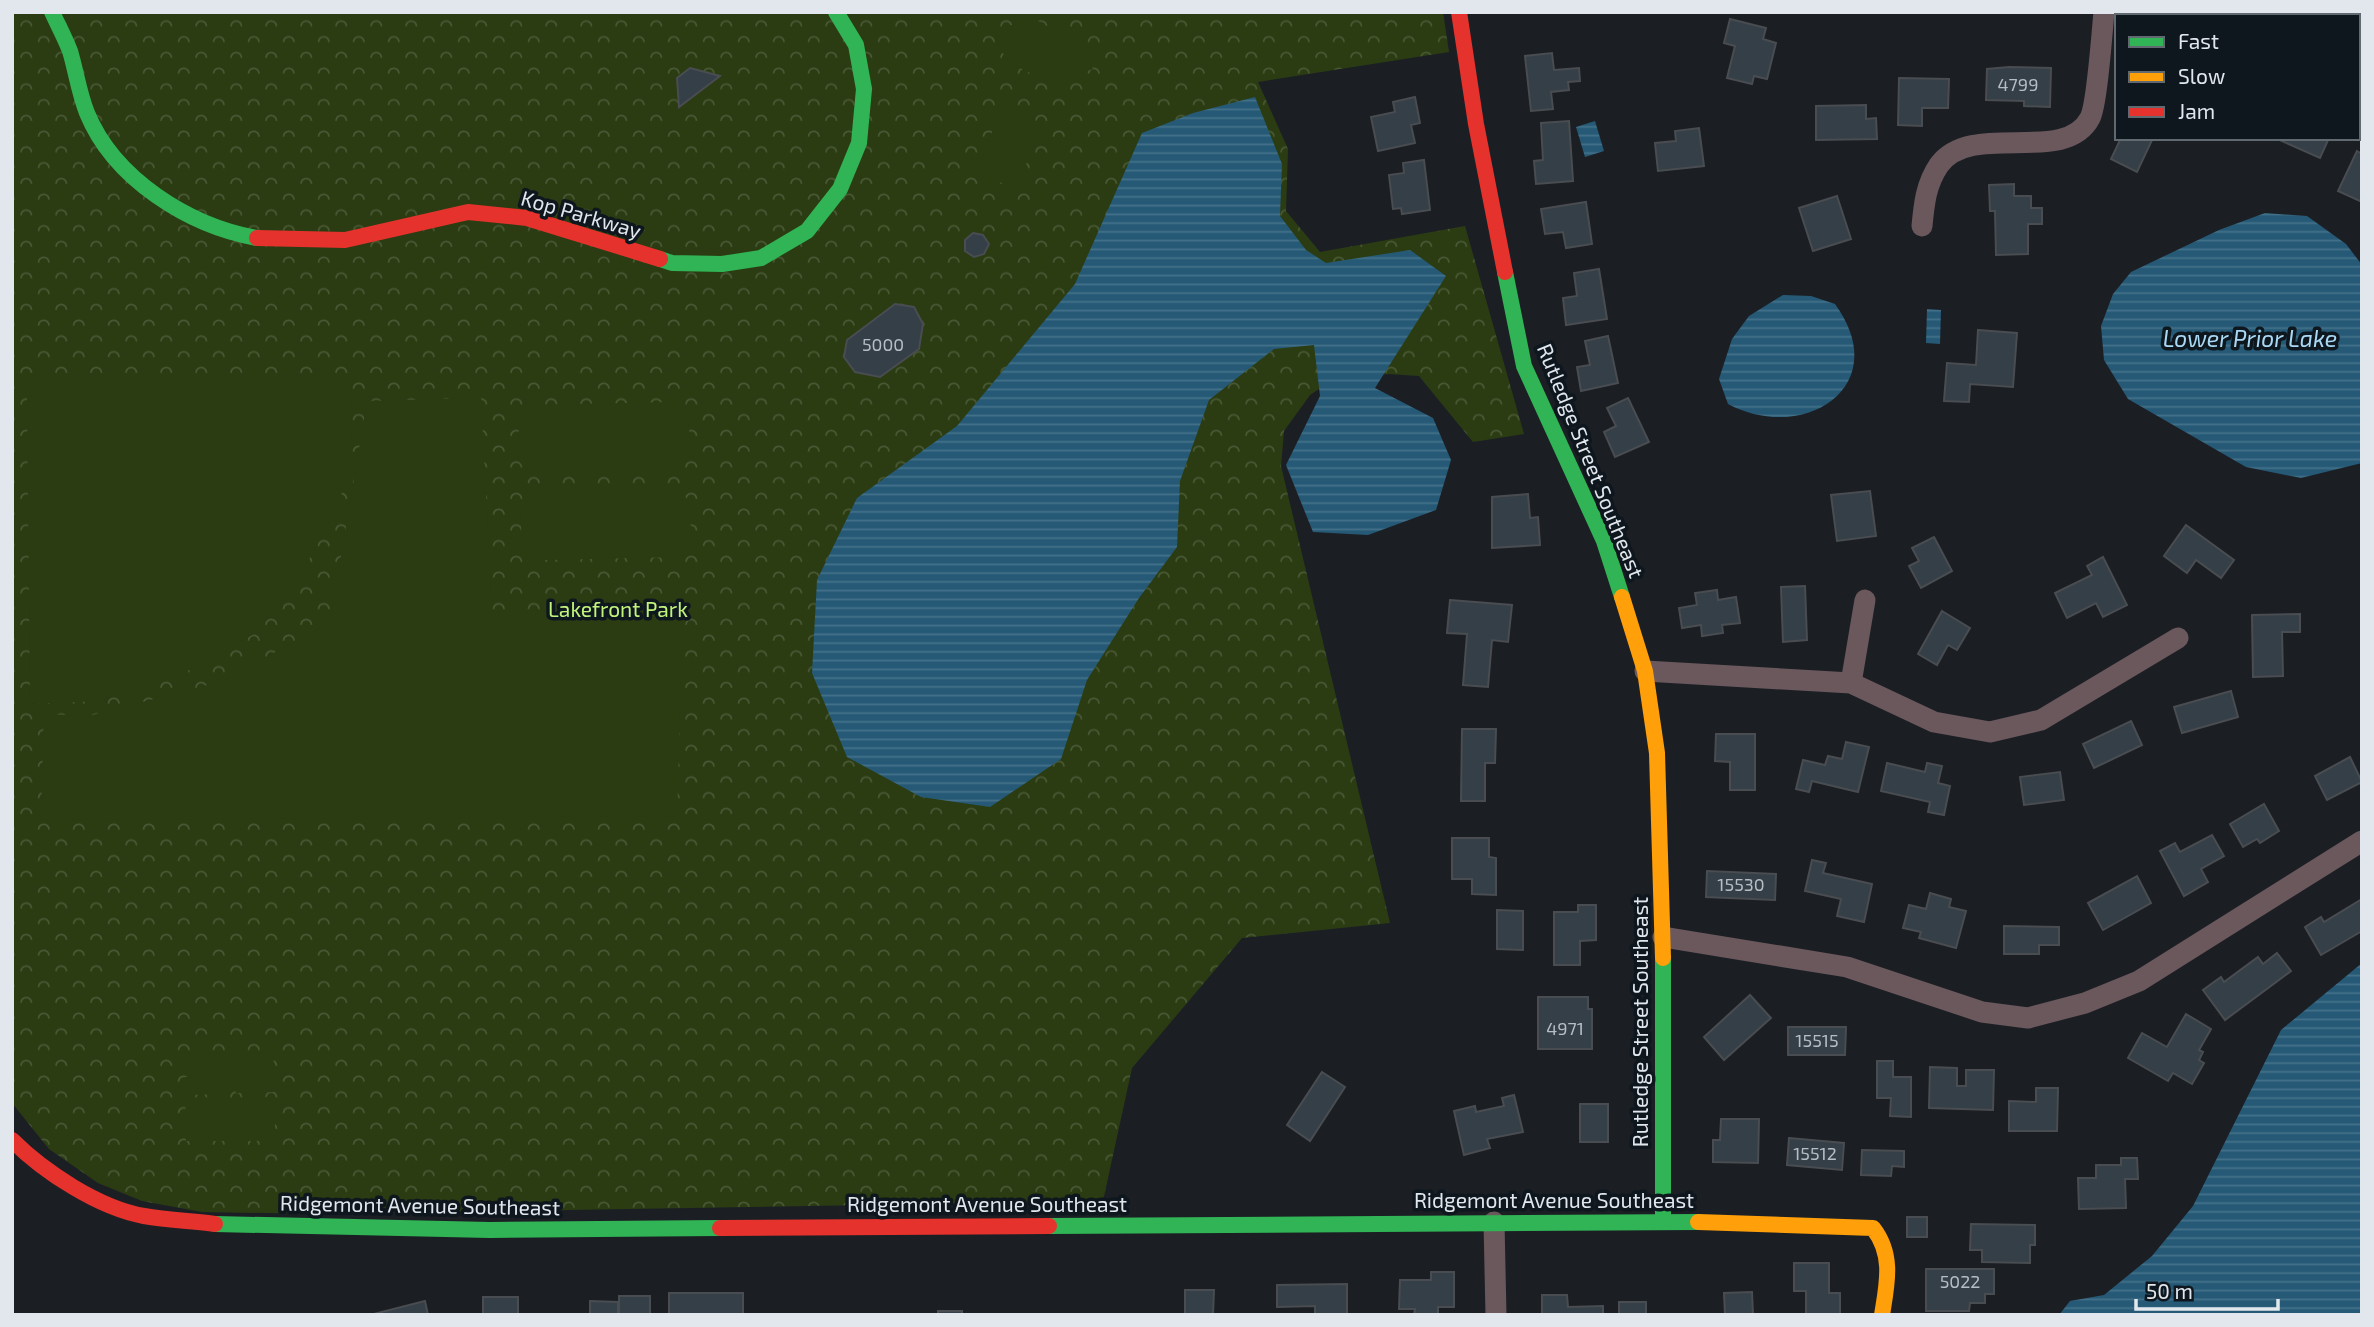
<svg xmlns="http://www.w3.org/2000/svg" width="2374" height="1327" font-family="'Exo 2',sans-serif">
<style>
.park{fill:url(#park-crowns)}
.pitch{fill:#2b3c12}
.water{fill:url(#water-rules)}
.building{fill:#353f47;stroke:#494c50;stroke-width:2}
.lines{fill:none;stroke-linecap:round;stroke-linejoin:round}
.street{stroke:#6b585c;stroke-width:21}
.fast{stroke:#30b455;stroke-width:16}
.slow{stroke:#ff9f0a;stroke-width:16}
.jam{stroke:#e5322d;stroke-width:16}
.labels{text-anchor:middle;stroke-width:7;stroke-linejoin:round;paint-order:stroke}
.number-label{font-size:18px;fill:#b6bdc4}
.street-label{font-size:21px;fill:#e1e7ed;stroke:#0e161e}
.park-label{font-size:21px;fill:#c2f47b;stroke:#0e161e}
.water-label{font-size:23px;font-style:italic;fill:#a9d8f5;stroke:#0e161e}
</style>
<defs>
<pattern id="park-crowns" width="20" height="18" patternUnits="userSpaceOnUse" patternTransform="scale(1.75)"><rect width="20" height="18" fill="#2b3c12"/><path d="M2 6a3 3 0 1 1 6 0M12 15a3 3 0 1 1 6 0" fill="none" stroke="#495835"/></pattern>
<pattern id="water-rules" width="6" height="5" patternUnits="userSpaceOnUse" patternTransform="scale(1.75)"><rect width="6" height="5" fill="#255976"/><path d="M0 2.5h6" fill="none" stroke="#44718a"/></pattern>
</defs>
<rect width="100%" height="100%" fill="#1b1f24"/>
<polygon class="park" points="12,12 1443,12 1449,52 1258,82 1288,149 1286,211 1320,252 1465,226 1524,434 1473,442 1419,376 1389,374 1335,378 1310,395 1284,431 1281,466 1390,923 1242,938 1132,1068 1103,1201 324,1214 202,1212 142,1201 98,1183 49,1149 12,1103"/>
<g class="pitch">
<path d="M1036,20L1052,29H1069L1093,69L1053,81C1026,72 994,62 997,28Z"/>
<polygon points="1002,107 1042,123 1017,188 976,174"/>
<polygon points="45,377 352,377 351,448 339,505 306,565 254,634 178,676 98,701 30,704 27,392"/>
<polygon points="481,398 492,613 683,603 677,816 41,820 44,714 89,716 223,681 330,622 367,401"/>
<path d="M674,402L688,415C689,440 696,455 673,471L538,472L525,469L518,460L519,417L535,405Z"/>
<polygon points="678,489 689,501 692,544 677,557 544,560 527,556 522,548 520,505 528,496 542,491"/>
<polygon points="273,1052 274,1069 263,1070 263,1074 274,1074 274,1092 236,1093 235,1089 224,1090 224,1094 185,1095 185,1077 197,1076 196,1072 185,1072 185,1054 223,1053 223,1057 235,1057 235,1053"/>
<polygon points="274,1097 274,1114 264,1115 263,1119 275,1119 275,1137 264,1137 264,1141 186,1141 185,1123 197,1122 196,1118 186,1118 185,1100 224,1099 224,1110 235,1110 236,1098"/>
</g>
<g class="water">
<polygon points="1255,97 1282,164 1280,216 1306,250 1326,263 1410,250 1446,276 1375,388 1433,418 1451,460 1436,510 1368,535 1313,532 1286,465 1320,396 1314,345 1274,349 1209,400 1180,481 1177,547 1139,598 1087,680 1061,759 990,807 921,797 847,757 812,673 817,580 857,498 957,426 1075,284 1142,133 1193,113"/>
<polygon points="1595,121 1604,151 1585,157 1576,127"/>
<polygon points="2265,213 2307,216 2346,244 2362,265 2362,463 2301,478 2246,467 2128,399 2104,360 2101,326 2113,294 2131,272 2219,230"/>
<path d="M1783,295L1811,296L1835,304C1895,387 1803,444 1728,404L1719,379L1732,339L1749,316Z"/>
<polygon points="1927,309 1941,310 1940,344 1926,343"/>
<polygon points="2362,963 2362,1315 2059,1315 2070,1301 2104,1295 2152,1256 2193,1206 2281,1030"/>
</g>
<g class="building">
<polygon points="2148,12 2183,12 2182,16 2147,16"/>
<polygon points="1730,19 1766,28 1763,39 1776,43 1767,79 1754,76 1752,84 1727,78 1735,46 1724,43"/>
<polygon points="1552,53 1554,70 1579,68 1580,81 1568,82 1569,90 1551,92 1553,109 1531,111 1525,56"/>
<polygon points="2009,67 2051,68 2050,107 2024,106 2024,101 1986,100 1987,69"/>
<polygon points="690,68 720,76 679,107 677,78"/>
<polygon points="1899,78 1949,79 1948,108 1922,108 1922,126 1898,125"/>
<polygon points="1415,97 1420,123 1411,125 1415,143 1378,151 1371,117 1395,112 1393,102"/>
<polygon points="1866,105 1866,119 1876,118 1877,139 1816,140 1816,106"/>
<polygon points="1569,121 1573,181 1536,184 1534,161 1543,160 1541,123"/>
<polygon points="1699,128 1704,166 1658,171 1655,143 1676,141 1675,131"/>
<polygon points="2121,138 2153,138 2137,172 2111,159"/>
<polygon points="2275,138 2329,138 2320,158"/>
<polygon points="2357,151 2362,154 2362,202 2338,191"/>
<polygon points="1424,160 1430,210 1402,214 1401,208 1393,209 1389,175 1404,173 1403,163"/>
<polygon points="2014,184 2014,196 2031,196 2031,208 2042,208 2042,224 2028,224 2028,254 1996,255 1995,211 1990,211 1989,185"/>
<polygon points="1837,196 1851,239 1813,251 1799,208"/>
<polygon points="1586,202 1592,244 1566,248 1563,232 1545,234 1541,209"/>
<polygon points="973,233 983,235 989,244 984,254 974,257 965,251 965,240"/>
<polygon points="1599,269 1607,319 1566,325 1563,298 1577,296 1574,273"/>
<polygon points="895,304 914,307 923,324 919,349 880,377 855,372 844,357 847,340"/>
<polygon points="1978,330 2017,333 2013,387 1970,384 1969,402 1944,401 1947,363 1976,365"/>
<polygon points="1608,336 1618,383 1581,391 1577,367 1590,365 1585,341"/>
<polygon points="1628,398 1649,442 1615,457 1604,432 1616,426 1607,408"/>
<polygon points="1870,491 1876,536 1837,541 1831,495"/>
<polygon points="1528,494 1530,518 1538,517 1540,545 1492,548 1492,497"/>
<polygon points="2186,525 2234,560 2221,578 2196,560 2187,573 2164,556"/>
<polygon points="1934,537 1952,571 1921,588 1909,566 1919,561 1912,548"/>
<polygon points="2103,557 2127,605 2103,617 2096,603 2067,618 2055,593 2092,575 2087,566"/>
<polygon points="1805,586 1807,640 1783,642 1781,587"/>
<polygon points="1717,590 1718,600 1736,597 1740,623 1722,625 1723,633 1702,636 1701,625 1682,628 1679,608 1697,605 1695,593"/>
<polygon points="1450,600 1512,605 1508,642 1492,640 1488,687 1463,685 1467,634 1447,633"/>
<polygon points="1942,611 1970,628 1957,650 1948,645 1937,665 1918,654"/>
<polygon points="2300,614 2300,632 2282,632 2283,676 2253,677 2252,615"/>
<polygon points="2231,691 2238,717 2182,733 2174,707"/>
<polygon points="2131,721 2142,745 2094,768 2083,744"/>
<polygon points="1462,729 1496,729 1495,763 1485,763 1485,801 1461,801"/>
<polygon points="1716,734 1755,734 1755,790 1730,790 1730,762 1715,761"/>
<polygon points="1846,742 1869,747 1858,792 1812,781 1809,792 1796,789 1803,760 1825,765 1828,756 1842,759"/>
<polygon points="2350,757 2362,782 2327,800 2315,776"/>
<polygon points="1887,763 1925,772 1927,763 1942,766 1938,783 1950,786 1944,815 1928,812 1930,802 1881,791"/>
<polygon points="2060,772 2064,800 2024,805 2020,777"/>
<polygon points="2264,804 2279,831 2260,843 2257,839 2243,847 2230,824"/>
<polygon points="2212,835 2224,856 2201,869 2208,882 2184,896 2160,851 2175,843 2180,852"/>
<polygon points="1452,838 1489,838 1489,857 1496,858 1496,895 1472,894 1472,879 1452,879"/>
<polygon points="1812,860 1826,863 1823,873 1872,884 1864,922 1837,916 1841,899 1805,891"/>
<polygon points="1707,871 1776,874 1775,900 1706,897"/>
<polygon points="2137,876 2151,903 2103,930 2088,903"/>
<polygon points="1930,893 1951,899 1949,907 1966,911 1956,948 1919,938 1921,932 1903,928 1909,905 1926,909"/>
<polygon points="2362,899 2362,931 2321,955 2305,927 2321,917 2324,922"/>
<polygon points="1578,905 1596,905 1596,940 1580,941 1580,965 1554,965 1554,912 1578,912"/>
<polygon points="1497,910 1523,911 1523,950 1497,949"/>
<polygon points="2004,926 2059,927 2059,945 2039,945 2039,954 2004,954"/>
<polygon points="2277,953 2291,971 2225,1020 2203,990 2221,977 2224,982 2258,957 2263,964"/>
<polygon points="1750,995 1771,1018 1724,1060 1704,1037"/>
<polygon points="1538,997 1588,997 1588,1009 1592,1009 1592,1049 1538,1049"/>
<polygon points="2186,1014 2211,1029 2199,1050 2203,1052 2199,1060 2204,1063 2192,1084 2173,1073 2168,1081 2128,1058 2142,1033 2167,1047"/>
<polygon points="1788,1027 1846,1027 1845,1055 1788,1055"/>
<polygon points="1877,1061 1893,1061 1893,1077 1911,1077 1911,1117 1890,1116 1891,1098 1877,1098"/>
<polygon points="1930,1067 1957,1068 1957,1086 1966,1086 1966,1070 1994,1070 1993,1110 1929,1108"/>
<polygon points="1322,1072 1345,1087 1310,1141 1287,1125"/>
<polygon points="2036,1088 2058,1088 2057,1131 2009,1131 2009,1101 2036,1102"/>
<polygon points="1514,1095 1523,1132 1487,1139 1490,1148 1464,1155 1454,1111 1475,1106 1476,1112 1504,1106 1502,1098"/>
<rect x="1580" y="1104" width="28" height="38"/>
<polygon points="1721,1119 1759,1119 1758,1163 1713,1162 1713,1140 1720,1140"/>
<polygon points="1789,1138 1844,1143 1842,1170 1787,1165"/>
<polygon points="1862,1150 1904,1151 1904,1167 1892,1166 1891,1176 1861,1175"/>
<polygon points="2121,1158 2137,1158 2138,1179 2125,1179 2126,1208 2079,1209 2078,1178 2096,1178 2096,1165 2121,1165"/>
<rect x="1907" y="1217" width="20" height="20"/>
<polygon points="1971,1224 2035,1225 2035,1245 2030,1245 2030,1263 1982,1262 1982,1250 1970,1250"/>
<polygon points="1794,1263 1829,1263 1829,1293 1840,1293 1840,1315 1806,1315 1806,1291 1794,1291"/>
<polygon points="1926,1269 1994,1269 1994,1294 1985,1294 1985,1303 1970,1303 1969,1311 1926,1311"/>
<polygon points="1431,1272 1454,1272 1454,1307 1438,1307 1438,1315 1414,1315 1415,1309 1399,1309 1400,1280 1431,1280"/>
<polygon points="1347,1284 1347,1315 1315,1315 1315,1306 1277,1307 1277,1285"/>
<polygon points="1185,1290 1214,1290 1213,1315 1185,1315"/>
<polygon points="1752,1292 1753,1315 1725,1315 1724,1293"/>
<rect x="669" y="1293" width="74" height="22"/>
<polygon points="1542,1295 1567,1295 1568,1307 1603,1306 1603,1315 1542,1315"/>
<rect x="619" y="1296" width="31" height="19"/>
<rect x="483" y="1297" width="35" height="18"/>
<polygon points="425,1301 428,1315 370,1315"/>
<polygon points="590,1301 618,1302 618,1315 590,1315"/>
<rect x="1619" y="1302" width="27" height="13"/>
<rect x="938" y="1311" width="24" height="4"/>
</g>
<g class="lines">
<g class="street">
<polyline points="2306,12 2310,16"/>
<polyline points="2358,70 2362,73"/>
<path d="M1922,226C1924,204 1926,184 1939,165C1972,120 2065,166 2090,118C2097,105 2102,32 2104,12"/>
<polyline points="1645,671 1851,683 1934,722 1990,732 2041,720 2178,638"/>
<polyline points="1851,683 1865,600"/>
<polyline points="1663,937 1847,967 1982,1012 2028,1018 2085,1003 2139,981 2362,841"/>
<polyline points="1494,1222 1496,1315"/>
</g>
<g class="fast">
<path d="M52,12C58,25 65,38 70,51C76,71 79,93 87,113C114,179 189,226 257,238"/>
<polyline points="660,259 672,263 722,264 761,258 807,231 840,189 859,143 864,89 856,45 836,12"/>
<polyline points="1505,272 1524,366 1604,541 1622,597"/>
<polyline points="1663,958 1663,1221"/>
<polyline points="215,1224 490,1230 720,1228"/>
<polyline points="1049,1226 1698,1222"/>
</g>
<g class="slow">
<polyline points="1622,597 1645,671 1657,753 1663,958"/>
<path d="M1698,1222L1873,1228C1894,1255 1887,1284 1882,1315"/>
</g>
<g class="jam">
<polyline points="1459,12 1476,124 1505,272"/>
<polyline points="257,238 345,240 468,212 527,218 660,259"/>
<path d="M12,1140C44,1172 99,1208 144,1216C167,1220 191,1221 215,1224"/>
<polyline points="720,1228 1049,1226"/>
</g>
</g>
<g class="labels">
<g class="number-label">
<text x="2018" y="91">4799</text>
<text x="883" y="351">5000</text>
<text x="1741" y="891">15530</text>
<text x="1565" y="1035">4971</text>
<text x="1817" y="1047">15515</text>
<text x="1815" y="1160">15512</text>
<text x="1960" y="1288">5022</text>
</g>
<g class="street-label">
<text transform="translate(581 215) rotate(16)" y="7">Kop Parkway</text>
<text transform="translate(1590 461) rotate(68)" y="7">Rutledge Street Southeast</text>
<text transform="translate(1641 1022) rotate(-90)" y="7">Rutledge Street Southeast</text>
<text x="1554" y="1208">Ridgemont Avenue Southeast</text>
<text x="987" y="1212">Ridgemont Avenue Southeast</text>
<text transform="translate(420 1206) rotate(1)" y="7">Ridgemont Avenue Southeast</text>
</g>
<g class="park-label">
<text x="618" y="617">Lakefront Park</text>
</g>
<g class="water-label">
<text x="2250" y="347">Lower Prior Lake</text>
</g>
</g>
<rect width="2374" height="1327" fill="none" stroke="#e1e7ed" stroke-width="28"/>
<rect x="2115" y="14" width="245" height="126" fill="#0e161e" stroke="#626a71" stroke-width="2"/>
<rect x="2129" y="37" width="35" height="10" fill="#30b455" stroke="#626a71" stroke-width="2"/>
<text x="2178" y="49" font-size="21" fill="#e1e7ed">Fast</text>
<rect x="2129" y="72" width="35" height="10" fill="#ff9f0a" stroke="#626a71" stroke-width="2"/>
<text x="2178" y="84" font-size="21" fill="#e1e7ed">Slow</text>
<rect x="2129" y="107" width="35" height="10" fill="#e5322d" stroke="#626a71" stroke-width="2"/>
<text x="2178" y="119" font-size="21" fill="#e1e7ed">Jam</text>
<path d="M2136 1299v10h142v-10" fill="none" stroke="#e1e7ed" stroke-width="3.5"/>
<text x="2146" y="1299" font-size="21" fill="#e1e7ed" stroke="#0e161e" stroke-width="5" paint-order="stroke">50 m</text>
</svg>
